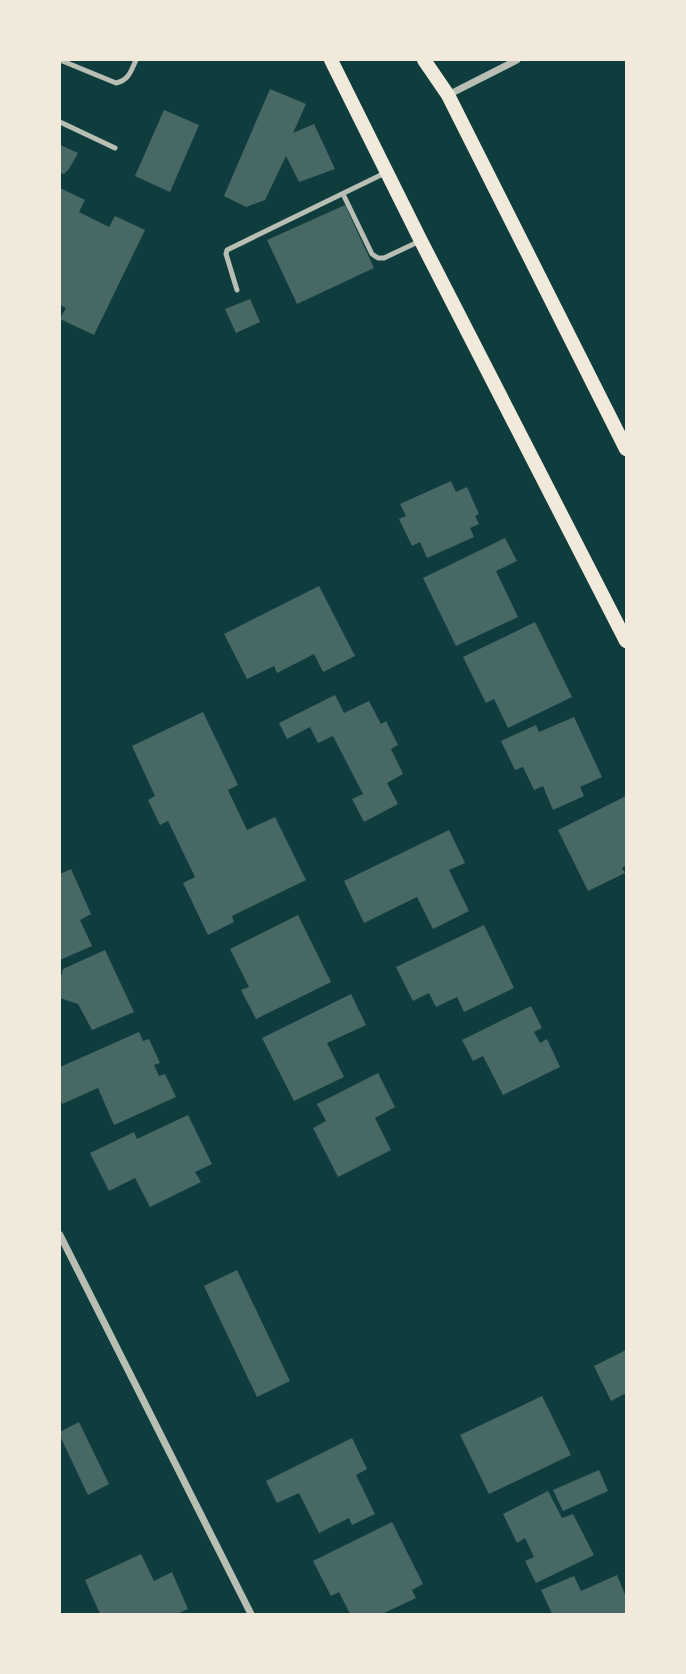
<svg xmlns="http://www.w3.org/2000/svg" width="686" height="1674" font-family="Manrope,sans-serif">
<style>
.building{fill:#486865}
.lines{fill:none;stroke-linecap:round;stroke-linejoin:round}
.service{stroke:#b8beb3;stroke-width:5}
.minor{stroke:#b8beb3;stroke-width:7}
.secondary{stroke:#f1e9da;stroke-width:14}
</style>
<rect width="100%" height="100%" fill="#0f3d3e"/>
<g class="building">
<polygon points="270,89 306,104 293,133 314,124 335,169 299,182 286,156 265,200 246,207 224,196"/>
<polygon points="164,110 199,125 170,192 135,176"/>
<polygon points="60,145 78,153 69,169 64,174 60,173"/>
<polygon points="60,188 85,200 79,212 109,227 115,216 145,230 94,335 60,319 66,308 60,305"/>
<polygon points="345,205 374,268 297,304 267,240"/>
<polygon points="250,299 260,322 236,333 225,309"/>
<polygon points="451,481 456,492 467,487 479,514 475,516 479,524 470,528 474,537 427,558 420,542 412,546 399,519 406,516 400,504"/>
<polygon points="505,538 517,561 496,571 518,617 456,646 423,578"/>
<polygon points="319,586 355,656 323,672 314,654 277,673 274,666 247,679 224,634"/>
<polygon points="535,622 572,697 508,728 494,699 486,703 463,657"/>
<polygon points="335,695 344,713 369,701 381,724 386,721 398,745 391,749 403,774 387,783 398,804 364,822 352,799 363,794 333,736 318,743 310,727 287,739 279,723"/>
<polygon points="203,712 238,785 228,790 247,830 275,817 306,880 232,916 234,922 208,935 183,883 195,877 168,821 160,825 148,800 155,796 132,746"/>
<polygon points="574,717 602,777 580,787 584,796 553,810 543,786 534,790 523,767 515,770 501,741 536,725 539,732"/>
<polygon points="626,796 626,865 622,868 625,873 588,891 558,830"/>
<polygon points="449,830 465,863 449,870 469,911 433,929 417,897 364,923 344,881"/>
<polygon points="71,869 91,914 80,920 92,946 60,960 60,874"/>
<polygon points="298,915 331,982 256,1019 241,990 249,987 230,949"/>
<polygon points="484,925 514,988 464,1012 457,997 436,1007 429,993 413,1001 396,967"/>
<polygon points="105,950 134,1012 92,1030 78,1004 60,998 60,981 63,969"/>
<polygon points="351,994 366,1025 327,1043 344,1077 294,1101 262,1038"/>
<polygon points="531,1006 542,1028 534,1032 540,1043 547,1039 560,1067 503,1095 483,1056 473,1061 462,1040"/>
<polygon points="139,1032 143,1041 149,1039 160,1063 154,1065 159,1076 165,1074 176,1097 114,1125 98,1088 62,1104 60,1097 60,1067"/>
<polygon points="378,1073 395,1107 375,1118 391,1150 338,1177 313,1128 326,1121 317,1104"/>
<polygon points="188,1115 212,1164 195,1172 201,1182 150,1207 135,1178 109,1191 90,1153 134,1132 137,1139"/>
<polygon points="237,1270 290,1381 257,1397 204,1286"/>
<polygon points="626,1350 626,1393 611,1401 594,1366"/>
<polygon points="542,1396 571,1455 489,1494 460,1435"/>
<polygon points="79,1422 109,1484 88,1495 60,1436 60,1432"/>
<polygon points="352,1438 367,1469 356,1475 375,1514 352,1525 349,1518 319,1533 299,1493 277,1503 266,1481"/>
<polygon points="599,1470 608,1491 563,1511 553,1490"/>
<polygon points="548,1491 562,1518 573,1514 594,1555 536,1583 525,1561 534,1557 525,1538 517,1543 503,1514"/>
<polygon points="392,1522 423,1584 412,1590 416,1598 382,1614 350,1614 339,1592 331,1596 313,1561"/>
<polygon points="141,1554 154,1581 172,1572 188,1609 177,1614 100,1614 85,1580"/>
<polygon points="617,1575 626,1597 626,1614 552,1614 541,1590 574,1576 581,1591"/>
</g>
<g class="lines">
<g class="service">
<path d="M60,60L116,83C129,80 131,71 136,60"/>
<polyline points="60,122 115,148"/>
<polyline points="343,194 372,254 378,258 384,258 420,241"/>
<polyline points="237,290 226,254 227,250 385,173"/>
</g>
<g class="minor">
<polyline points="448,95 517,60"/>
<polyline points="60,1235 251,1614"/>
</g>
<g class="secondary">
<polyline points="331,60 421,241 626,641"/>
<polyline points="424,60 448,95 626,449"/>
</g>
</g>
<rect width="686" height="1674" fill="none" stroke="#f1e9da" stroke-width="122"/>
</svg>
